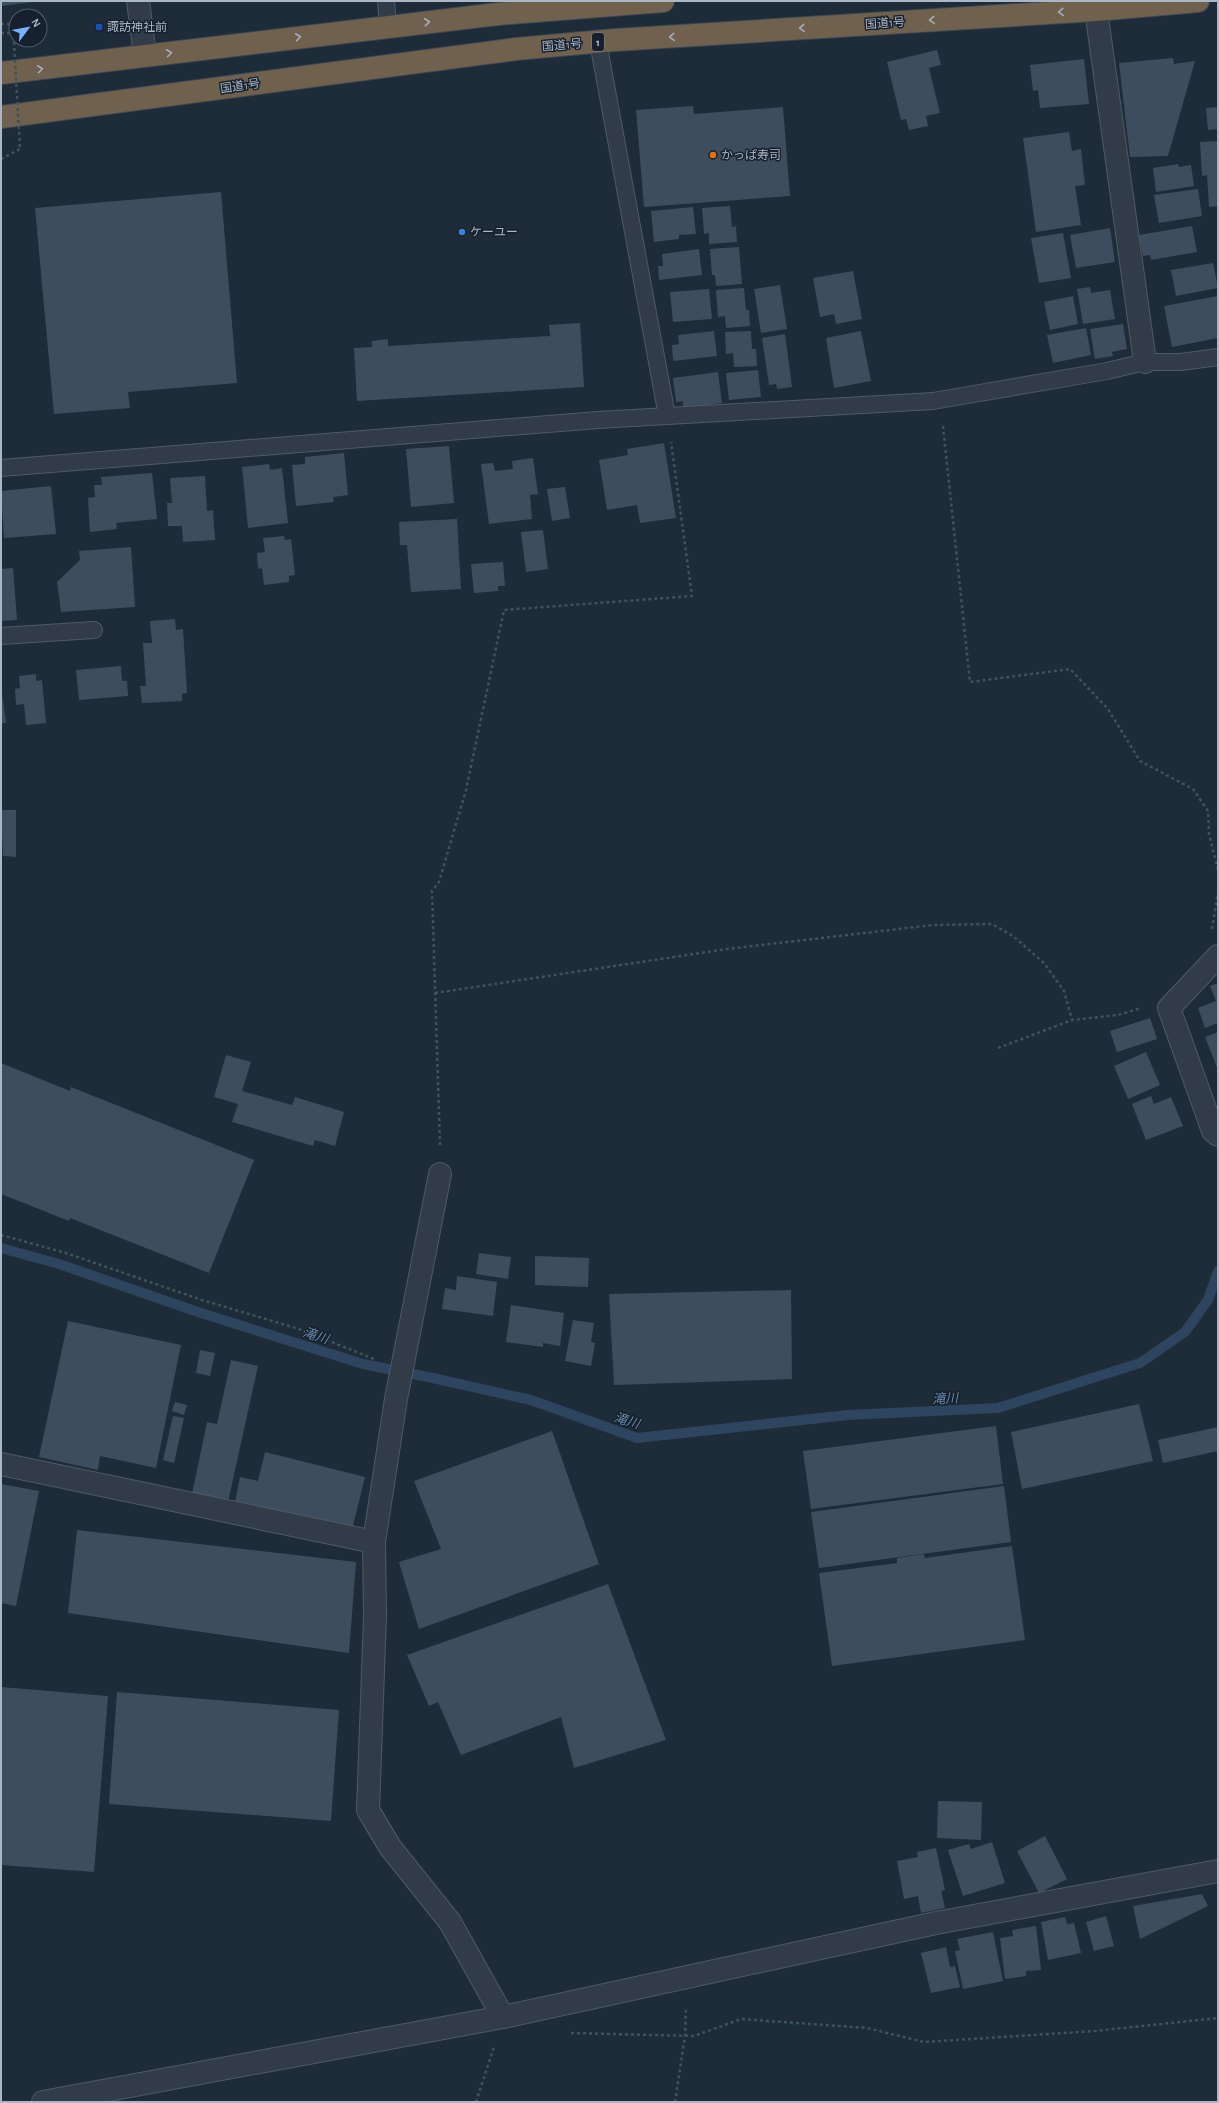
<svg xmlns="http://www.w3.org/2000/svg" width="1219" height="2103" font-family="'Alegreya Sans','Noto Sans JP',sans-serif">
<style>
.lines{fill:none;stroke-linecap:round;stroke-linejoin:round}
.stream{stroke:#2e455f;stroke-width:10}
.building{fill:#3e4d5e}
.lane-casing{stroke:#4f5a67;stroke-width:18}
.street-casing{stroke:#4f5a67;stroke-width:24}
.highway-casing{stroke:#3c4753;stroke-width:24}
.path{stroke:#3d5557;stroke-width:2.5;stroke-dasharray:3 3;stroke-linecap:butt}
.lane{stroke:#323c49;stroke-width:16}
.street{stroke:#323c49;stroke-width:22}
.highway{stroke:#70604e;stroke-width:22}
.path-bridge{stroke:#3d5557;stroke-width:2.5;stroke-dasharray:3 3;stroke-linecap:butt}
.oneway{stroke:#a5aeba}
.transit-dot{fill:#1a4fb4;stroke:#17212d;stroke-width:1.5}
.food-dot{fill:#e8710a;stroke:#17212d;stroke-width:1.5}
.shop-dot{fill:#3f7fe0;stroke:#17212d;stroke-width:1.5}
.labels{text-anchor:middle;stroke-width:3;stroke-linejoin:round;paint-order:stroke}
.shield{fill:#17212d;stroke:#7f8a98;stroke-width:1}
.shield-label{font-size:11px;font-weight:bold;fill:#abb7c6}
.street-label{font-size:12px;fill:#abb7c6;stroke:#17212d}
.poi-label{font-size:12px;fill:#abb7c6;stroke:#17212d;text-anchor:start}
.water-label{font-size:13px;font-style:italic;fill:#698aad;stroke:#17212d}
</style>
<rect width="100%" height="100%" fill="#1e2b38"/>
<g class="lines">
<polyline class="stream" points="1,1248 59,1264 198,1312 363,1364 433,1378 531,1400 637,1438 848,1415 998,1408 1140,1363 1185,1332 1208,1300 1218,1271"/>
</g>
<g class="building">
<polygon points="1,1 34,1 34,2 1,6"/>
<polygon points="937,50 941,65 929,68 940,113 926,116 928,126 909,130 906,119 901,120 887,62"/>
<polygon points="1173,58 1174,64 1195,61 1168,156 1130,157 1119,63"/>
<polygon points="1084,59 1089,104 1040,108 1038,90 1033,91 1030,65"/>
<polygon points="693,106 694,114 783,107 790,196 644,207 636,110"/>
<polygon points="1218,107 1218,129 1208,130 1206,108"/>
<polygon points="1069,132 1072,151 1081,149 1085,185 1075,186 1081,225 1036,232 1023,138"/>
<polygon points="1218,141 1218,206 1209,207 1207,175 1202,176 1200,142"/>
<polygon points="1178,164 1179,167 1191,165 1194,186 1156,192 1153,168"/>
<polygon points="1198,189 1202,216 1159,223 1154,195"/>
<polygon points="221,192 237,383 128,392 130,408 54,414 35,208"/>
<polygon points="730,206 732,227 736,226 737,242 709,244 709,233 704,234 702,208"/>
<polygon points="693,207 696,234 679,235 679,239 654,242 651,211"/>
<polygon points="1192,226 1197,252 1151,260 1150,255 1143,256 1139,235"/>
<polygon points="1110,228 1115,262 1076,268 1070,235"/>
<polygon points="1063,233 1071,278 1039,283 1031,238"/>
<polygon points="739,247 742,284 716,286 715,275 712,275 710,249"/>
<polygon points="699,249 702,275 659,280 658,266 663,266 662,254"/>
<polygon points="1213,263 1218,288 1176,296 1171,270"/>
<polygon points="853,271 862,319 836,324 834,314 820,317 813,278"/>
<polygon points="780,285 787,329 761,333 754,289"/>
<polygon points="1090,287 1091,293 1110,290 1115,319 1083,324 1077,289"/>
<polygon points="744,288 746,310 749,310 750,326 726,328 725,316 718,317 716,290"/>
<polygon points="709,289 712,319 673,322 670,292"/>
<polygon points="1073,296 1078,324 1050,330 1044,302"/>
<polygon points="1218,296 1218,338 1172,347 1164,306"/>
<polygon points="580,323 584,387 357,401 354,348 372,347 372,341 388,339 388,346 550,336 549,325"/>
<polygon points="1123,324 1127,349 1112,352 1113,356 1095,359 1090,329"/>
<polygon points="1086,328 1091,355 1053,363 1047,335"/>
<polygon points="714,331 717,356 673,361 672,345 679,344 678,335"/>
<polygon points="751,331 752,349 756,349 757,366 734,367 733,353 726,354 725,332"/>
<polygon points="861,331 871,381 834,388 826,338"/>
<polygon points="785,334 792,387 777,389 776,384 769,385 762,338"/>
<polygon points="758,370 761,397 729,400 726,373"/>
<polygon points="718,372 722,403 683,408 683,401 676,402 673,378"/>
<polygon points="664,443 676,518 640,523 637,505 607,510 599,460 628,455 627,449"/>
<polygon points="449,446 454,503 411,507 406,449"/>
<polygon points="344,453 348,495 333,497 334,502 296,506 292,465 305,464 305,457"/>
<polygon points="533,458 538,494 530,495 532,519 489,524 481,464 493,463 495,471 513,469 512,461"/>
<polygon points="269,464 270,470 282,468 288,523 248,528 242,467"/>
<polygon points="152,473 157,519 116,523 117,529 90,532 88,498 95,497 94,485 102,485 101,477"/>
<polygon points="205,476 207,511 213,510 215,540 183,542 182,526 168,526 167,503 172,503 170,478"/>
<polygon points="51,486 56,534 4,538 1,491"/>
<polygon points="565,487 570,518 552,521 547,489"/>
<polygon points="457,519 461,589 411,592 407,545 400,545 399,522"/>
<polygon points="543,530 548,569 526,572 521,532"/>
<polygon points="284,536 285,540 291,539 295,575 289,576 289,582 264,585 262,568 258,569 257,553 265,552 263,538"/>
<polygon points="131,547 135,607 61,612 57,582 80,560 79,551"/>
<polygon points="503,562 505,586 498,586 498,591 474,593 471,564"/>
<polygon points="13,568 17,620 1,621 1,569"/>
<polygon points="175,619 176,630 183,629 187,693 182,694 182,701 142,703 140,686 146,686 143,643 152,643 150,621"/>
<polygon points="121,666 122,681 127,681 128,696 79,700 76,670"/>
<polygon points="36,674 36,681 42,680 46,723 26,725 24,704 16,705 15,689 20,688 19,676"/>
<polygon points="1,685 6,723 1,723"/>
<polygon points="1,810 16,810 16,857 3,856"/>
<polygon points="1218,983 1218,1023 1205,1028 1198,1008 1216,1001 1210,986"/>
<polygon points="1150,1018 1157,1039 1117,1052 1110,1031"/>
<polygon points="1218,1032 1218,1070 1205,1037"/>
<polygon points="1146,1052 1160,1085 1128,1099 1114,1066"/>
<polygon points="226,1055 251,1062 242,1091 292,1105 295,1097 344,1112 335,1146 315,1140 313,1146 232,1122 238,1104 214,1097"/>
<polygon points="1,1063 70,1091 71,1087 254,1160 209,1273 70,1218 69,1221 1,1194"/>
<polygon points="1151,1096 1154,1104 1171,1097 1183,1126 1146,1140 1132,1104"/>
<polygon points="479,1253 511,1257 508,1279 476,1274"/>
<polygon points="535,1256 589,1258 588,1287 535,1285"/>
<polygon points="457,1276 497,1282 493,1316 442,1309 445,1288 456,1290"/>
<polygon points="791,1290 792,1379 614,1385 609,1294"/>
<polygon points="511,1305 564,1313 560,1346 543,1343 543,1347 506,1342"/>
<polygon points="573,1320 594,1323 591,1342 595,1343 591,1366 565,1361"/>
<polygon points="68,1321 181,1345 156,1468 100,1456 98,1470 39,1457"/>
<polygon points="200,1350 215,1353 210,1376 196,1373"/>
<polygon points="231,1360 258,1366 228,1502 192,1494 207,1422 217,1424"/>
<polygon points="175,1402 187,1405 184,1415 172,1411"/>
<polygon points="1139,1404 1153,1461 1022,1489 1011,1432"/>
<polygon points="173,1416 184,1418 174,1463 163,1460"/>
<polygon points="996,1426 1003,1484 811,1509 803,1451"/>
<polygon points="1218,1427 1218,1451 1163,1463 1158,1440"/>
<polygon points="552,1431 599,1564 419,1629 399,1562 441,1549 414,1481"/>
<polygon points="265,1452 365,1477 352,1530 235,1502 240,1477 258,1481"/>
<polygon points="1,1484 39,1491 16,1606 1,1603"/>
<polygon points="1004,1486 1011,1542 819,1568 811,1512"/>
<polygon points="77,1530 356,1562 349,1653 68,1613"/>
<polygon points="1012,1546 1025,1640 832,1666 819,1573 897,1563 897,1558 924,1554 925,1558"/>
<polygon points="608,1584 666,1740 574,1768 561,1717 461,1755 438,1702 429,1706 407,1655"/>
<polygon points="1,1687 108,1696 94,1872 1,1865"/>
<polygon points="117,1692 339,1710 331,1821 109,1804"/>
<polygon points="938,1801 982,1802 981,1840 937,1838"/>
<polygon points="1045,1836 1067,1879 1039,1893 1017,1851"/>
<polygon points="992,1842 1005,1883 963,1896 948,1850 969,1844 971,1849"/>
<polygon points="936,1848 945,1890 941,1891 945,1908 921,1913 918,1896 904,1899 897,1861 918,1857 917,1852"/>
<polygon points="1202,1894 1208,1906 1140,1939 1133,1906"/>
<polygon points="1106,1916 1114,1946 1094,1951 1086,1922"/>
<polygon points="1065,1917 1067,1924 1074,1923 1081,1953 1048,1960 1041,1922"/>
<polygon points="1036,1926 1041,1970 1026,1971 1026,1976 1005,1979 1000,1938 1013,1936 1012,1930"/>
<polygon points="993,1932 1003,1981 963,1989 955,1951 960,1950 957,1939"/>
<polygon points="946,1947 950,1967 955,1966 960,1987 931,1993 921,1953"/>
</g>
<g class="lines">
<g class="lane-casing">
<g id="lane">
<polyline points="386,1 388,27"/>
<polyline points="598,42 667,416"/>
<polyline points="1,468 598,420 933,401 1107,371 1145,362 1181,362 1218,357"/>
<polyline points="1,636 94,630"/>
</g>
</g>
<g class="street-casing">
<g id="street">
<polyline points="138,1 145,55"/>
<polyline points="1096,10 1145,362"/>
<polyline points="1218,956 1169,1008 1213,1131 1218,1135"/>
<polyline points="440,1174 396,1399 374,1542 375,1616 368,1810 390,1847 450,1922 503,2017"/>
<polyline points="1,1464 374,1542"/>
<polyline points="43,2102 503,2017 936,1923 1218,1871"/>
</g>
</g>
<g class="highway-casing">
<g id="highway">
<polyline points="1,73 498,14 663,1"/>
<polyline points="1,117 516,49 615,40 1096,10 1198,1"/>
</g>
</g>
<g class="path">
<polyline points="1,24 13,24"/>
<polyline points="1,33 11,33 16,38"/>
<polyline points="1,159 20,149"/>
<polyline points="943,426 970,682 1070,669 1108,709 1140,761 1193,789 1208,811 1209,834 1218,870"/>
<polyline points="1212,929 1218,892"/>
<polyline points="435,993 727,949 933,925 992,924 1013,936 1044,963 1064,991 1072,1020"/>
<polyline points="998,1048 1072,1020 1118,1015 1141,1008"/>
<polyline points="440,1145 432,891 439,882 466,790 504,610 692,596 671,442"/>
<polyline points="1,1235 66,1253 202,1300 299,1329 374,1359"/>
<polyline points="571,2033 694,2036 741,2019 867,2028 924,2042 1095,2031 1218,2018"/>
<polyline points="476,2102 494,2047"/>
<polyline points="675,2102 685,2036 686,2007"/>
</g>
<use href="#lane" class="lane"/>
<use href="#street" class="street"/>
<use href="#highway" class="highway"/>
<polyline class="path-bridge" points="13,24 20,149"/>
</g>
<defs><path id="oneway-chevron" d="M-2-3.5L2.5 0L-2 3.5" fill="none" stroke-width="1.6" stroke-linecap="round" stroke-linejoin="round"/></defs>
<g class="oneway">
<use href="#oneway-chevron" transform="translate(1061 12) rotate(176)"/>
<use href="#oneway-chevron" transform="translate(932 20) rotate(176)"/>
<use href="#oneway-chevron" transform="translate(427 22) rotate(-6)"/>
<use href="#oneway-chevron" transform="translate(802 28) rotate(176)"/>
<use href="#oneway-chevron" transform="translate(298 37) rotate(-7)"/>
<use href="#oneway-chevron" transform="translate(672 37) rotate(176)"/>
<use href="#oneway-chevron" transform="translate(169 53) rotate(-7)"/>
<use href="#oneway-chevron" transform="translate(40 69) rotate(-7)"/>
</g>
<rect class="transit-dot" x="95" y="23" width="8" height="8" rx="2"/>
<circle class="food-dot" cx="713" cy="155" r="4"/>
<circle class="shop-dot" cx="462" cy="232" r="4"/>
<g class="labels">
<rect class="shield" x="592" y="33" width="12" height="18" rx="3"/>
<g class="shield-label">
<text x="598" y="46">1</text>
</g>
<g class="street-label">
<text transform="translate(885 23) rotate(-4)" y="4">国道1号</text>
<text transform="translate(562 45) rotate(-5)" y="4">国道1号</text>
<text transform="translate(240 86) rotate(-8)" y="4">国道1号</text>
</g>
<g class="poi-label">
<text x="107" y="31">諏訪神社前</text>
<text x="721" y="159">かっぱ寿司</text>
<text x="470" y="236">ケーユー</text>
</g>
<g class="water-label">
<text transform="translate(316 1335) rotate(18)" y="5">滝川</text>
<text transform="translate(945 1398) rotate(-3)" y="5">滝川</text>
<text transform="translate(627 1420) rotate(17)" y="5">滝川</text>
</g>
</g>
<rect width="1219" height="2103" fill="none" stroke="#abb7c6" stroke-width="4"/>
<g transform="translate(28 28) rotate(58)"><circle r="19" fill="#17212d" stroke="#525d6a"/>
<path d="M0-3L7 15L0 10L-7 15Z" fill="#77b3ff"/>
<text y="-6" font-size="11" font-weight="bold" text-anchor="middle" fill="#abb7c6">N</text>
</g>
</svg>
